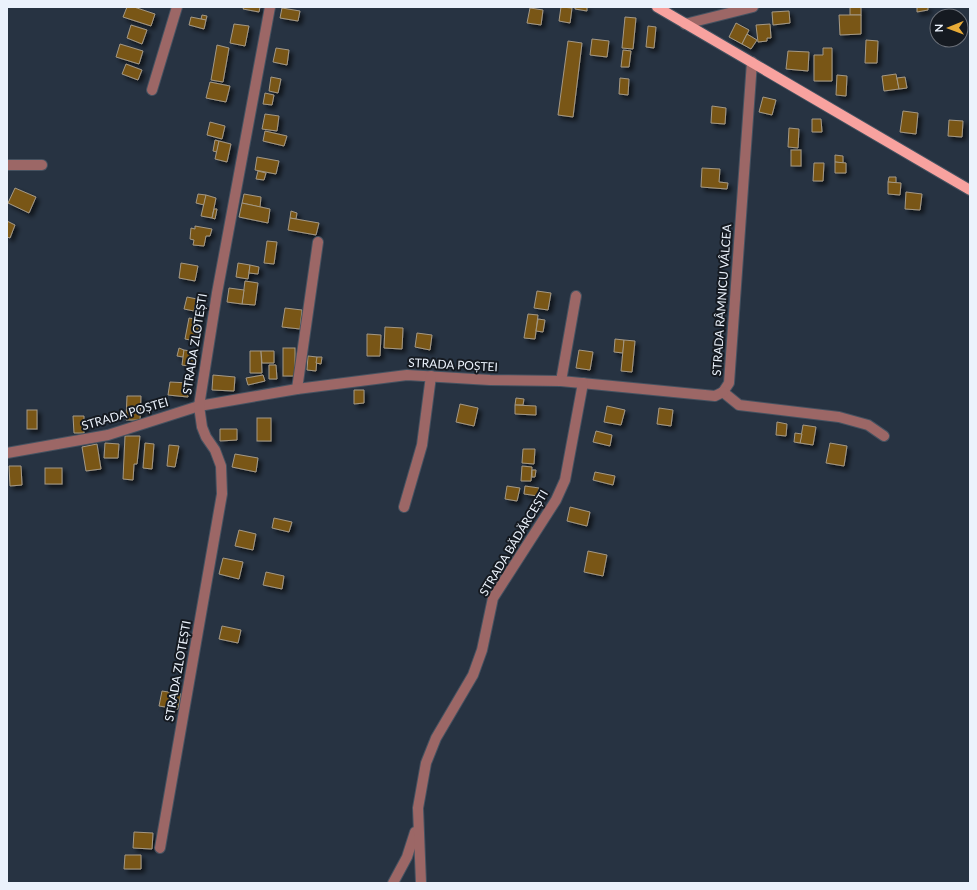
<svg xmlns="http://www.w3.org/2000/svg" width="977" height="890" font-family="Lato,sans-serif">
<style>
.building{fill:#795715;stroke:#a49885;filter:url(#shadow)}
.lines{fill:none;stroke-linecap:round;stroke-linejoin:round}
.minor-casing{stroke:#465260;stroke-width:12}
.major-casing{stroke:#465260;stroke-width:12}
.minor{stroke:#9c6766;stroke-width:10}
.major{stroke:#f8a29f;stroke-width:10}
.labels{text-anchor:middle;stroke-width:4;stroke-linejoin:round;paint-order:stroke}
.street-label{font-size:12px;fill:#ebf2fc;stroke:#151a21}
</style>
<defs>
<filter id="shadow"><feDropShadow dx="3.5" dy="3.5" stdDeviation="2" flood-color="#0009"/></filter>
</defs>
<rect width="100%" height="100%" fill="#273342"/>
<g class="building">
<polygon points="127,7 134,7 155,14 151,26 123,17"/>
<polygon points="244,7 260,7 259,12 243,9"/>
<polygon points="561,7 572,8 570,23 559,21"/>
<polygon points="575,7 587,7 587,11 575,9"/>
<rect x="850" y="7" width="11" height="8"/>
<polygon points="917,7 928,7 928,10 917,12"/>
<polygon points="282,8 300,11 298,21 280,18"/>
<polygon points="530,8 543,10 541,25 527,23"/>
<polygon points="789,11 790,23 773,25 772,12"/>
<polygon points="202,15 207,16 206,20 201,19"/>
<polygon points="839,15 861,15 861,34 840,35"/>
<polygon points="191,17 206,20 204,29 189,25"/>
<polygon points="625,17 636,18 633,49 622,48"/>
<polygon points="736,23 749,30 742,44 729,37"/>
<polygon points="234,24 249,26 245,46 230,43"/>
<polygon points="770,24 771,38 767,38 767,41 758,42 756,25"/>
<polygon points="131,25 147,30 142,44 127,38"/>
<polygon points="648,26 656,27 654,48 646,47"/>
<polygon points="747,34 757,40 751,49 742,44"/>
<polygon points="592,39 609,41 607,57 590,55"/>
<polygon points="866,40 878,41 877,63 865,63"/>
<polygon points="568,41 582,43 573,117 558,115"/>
<polygon points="120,44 143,51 139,64 116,57"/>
<polygon points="217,45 229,48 223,82 211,80"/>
<polygon points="276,48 289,50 287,65 273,62"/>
<polygon points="823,48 832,48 832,81 814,81 814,55 823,55"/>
<polygon points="623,50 631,51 629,67 621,67"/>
<polygon points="788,51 809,52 808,71 786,69"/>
<polygon points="126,64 142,70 138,80 122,74"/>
<polygon points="896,74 899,89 884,91 882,76"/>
<polygon points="837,75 847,76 846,96 836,95"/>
<polygon points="271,77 281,79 278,93 269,91"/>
<polygon points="905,77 907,88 899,89 897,78"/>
<polygon points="620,78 629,79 628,95 619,94"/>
<polygon points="210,82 230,86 226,102 206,98"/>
<polygon points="265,93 274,95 272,105 263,104"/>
<polygon points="763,97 776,100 772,115 759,112"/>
<polygon points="712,106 726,108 725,124 711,123"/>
<polygon points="903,111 918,113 916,134 900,132"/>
<polygon points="265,114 279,116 277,131 262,129"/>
<polygon points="812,119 821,119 822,132 812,132"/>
<polygon points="949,120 963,121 962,137 948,136"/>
<polygon points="210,122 225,126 222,139 207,135"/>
<polygon points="789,128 799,129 798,148 788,147"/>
<polygon points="265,131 287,136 284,146 263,141"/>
<polygon points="215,140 219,141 217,152 213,151"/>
<polygon points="219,141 231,144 227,162 215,159"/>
<rect x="791" y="150" width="10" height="16"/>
<polygon points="835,155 843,156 843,163 835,162"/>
<polygon points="257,157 279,161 276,174 255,170"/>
<polygon points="835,162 846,163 846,173 835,173"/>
<polygon points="814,163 824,163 823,181 813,181"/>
<polygon points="702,168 720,169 719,182 728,183 727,189 701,187"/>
<polygon points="258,171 266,173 264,180 256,179"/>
<polygon points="889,177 896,177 896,183 888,182"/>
<polygon points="888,182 901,183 900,195 888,194"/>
<polygon points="15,188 36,197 29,213 8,203"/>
<polygon points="906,192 922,194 920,210 905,209"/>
<polygon points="198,194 206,195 204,205 196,203"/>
<polygon points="244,194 261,197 260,207 242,203"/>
<polygon points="206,195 216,198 212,218 201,216"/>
<polygon points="242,203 270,209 268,223 239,217"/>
<polygon points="214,209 217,209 215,219 212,218"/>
<polygon points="291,211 297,213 296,219 290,218"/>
<polygon points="290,218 319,223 316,235 288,230"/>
<polygon points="7,221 15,225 10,238 7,237"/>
<polygon points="195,226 212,229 210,236 206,236 204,246 193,245 194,240 190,239 191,228 195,229"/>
<polygon points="267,241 277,242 274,264 264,263"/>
<polygon points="181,263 198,266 195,281 179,278"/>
<polygon points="238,263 250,265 248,279 236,277"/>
<polygon points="250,265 259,267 258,274 249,273"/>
<polygon points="245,281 258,283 255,305 242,304"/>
<polygon points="229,288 244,290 242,304 227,302"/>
<polygon points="537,291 551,293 548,310 534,308"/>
<polygon points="187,297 197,299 194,311 184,309"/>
<polygon points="196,302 203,304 201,313 194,311"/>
<polygon points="285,308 302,310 300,329 282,327"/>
<polygon points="528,314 538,315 535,339 524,338"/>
<polygon points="189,318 200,320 196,341 185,339"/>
<polygon points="538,319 545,320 543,332 536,331"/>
<polygon points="385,327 403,328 402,349 384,348"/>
<polygon points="417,333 432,335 430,350 415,347"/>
<polygon points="367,334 381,335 380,356 367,356"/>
<polygon points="615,339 624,340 623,353 614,352"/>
<polygon points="624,340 635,341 632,372 621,371"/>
<polygon points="179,348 184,350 183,357 177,356"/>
<rect x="283" y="348" width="12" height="28"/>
<polygon points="184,350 196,352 194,367 182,365"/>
<polygon points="579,350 593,352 590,370 576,368"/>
<polygon points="250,351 261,351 262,373 250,373"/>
<polygon points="261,351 274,351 274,363 262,363"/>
<polygon points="308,356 317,357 316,371 307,370"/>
<polygon points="317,357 322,357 321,364 316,363"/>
<polygon points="269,365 276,365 277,379 269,379"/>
<polygon points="213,375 235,377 234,391 212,390"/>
<polygon points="263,375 265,381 248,385 246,378"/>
<polygon points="170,382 189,383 188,397 168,395"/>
<polygon points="354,390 364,390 364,403 354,404"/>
<polygon points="127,396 141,396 140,420 126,420"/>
<polygon points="516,398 524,399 523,405 515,405"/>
<polygon points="460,404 478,408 474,426 456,422"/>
<polygon points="515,405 536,406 536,415 515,414"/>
<polygon points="607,406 625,410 621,425 604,422"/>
<polygon points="659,408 673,410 671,426 657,424"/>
<rect x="27" y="410" width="10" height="19"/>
<polygon points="73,416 84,416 84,433 74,433"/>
<rect x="257" y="418" width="14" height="23"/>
<polygon points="777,422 787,424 786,436 776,435"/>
<polygon points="803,425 816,427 813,445 800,443"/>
<polygon points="220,429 237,429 237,440 220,441"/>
<polygon points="596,431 612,435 610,446 593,442"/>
<polygon points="795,433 802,434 800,443 794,442"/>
<polygon points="125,436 140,436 137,464 134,464 133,480 123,479"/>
<polygon points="105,443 119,444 118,458 104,458"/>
<polygon points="145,443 154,444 152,469 143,468"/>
<polygon points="830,443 847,446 844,466 826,463"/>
<polygon points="97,444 101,469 86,471 82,447"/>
<polygon points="169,445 179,446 175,467 167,466"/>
<polygon points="523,449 535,449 534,464 522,463"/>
<polygon points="235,454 258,458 256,472 232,467"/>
<polygon points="9,466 21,466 22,485 10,486"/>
<polygon points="522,466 532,467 531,481 521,481"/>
<rect x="45" y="468" width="17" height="16"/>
<polygon points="532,470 536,470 535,477 532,477"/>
<polygon points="595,472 615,476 613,485 593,480"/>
<polygon points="507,486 520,488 517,501 505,499"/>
<polygon points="525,486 539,488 538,496 524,494"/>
<polygon points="570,507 590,512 587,526 567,521"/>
<polygon points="274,518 292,522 289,532 272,528"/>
<polygon points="239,530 256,534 253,550 235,546"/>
<polygon points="588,551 607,555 603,576 584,572"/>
<polygon points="223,558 243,562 239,579 219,574"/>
<polygon points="266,572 284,576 282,589 263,585"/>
<polygon points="222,626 241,630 238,643 219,639"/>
<polygon points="162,691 181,694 178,709 159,706"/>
<polygon points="134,832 153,833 152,849 133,848"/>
<polygon points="125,855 141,855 141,869 124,869"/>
</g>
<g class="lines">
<g class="minor-casing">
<g id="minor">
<polyline points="685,24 753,7"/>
<polyline points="152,90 177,7"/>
<polyline points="7,165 42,165"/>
<polyline points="561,381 576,296"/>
<polyline points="297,389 318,242"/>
<polyline points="723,392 729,383 752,62"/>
<polyline points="723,392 739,405 839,417 868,425 884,436"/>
<polyline points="7,453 108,435 199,406 297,389 407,375 490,380 561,381 715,396 723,392"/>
<polyline points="404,507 422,445 431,376"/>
<polyline points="160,848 222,494 221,466 215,450 206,437 202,427 199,406 217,293 270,7"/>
<polyline points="393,883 407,857 415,832"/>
<polyline points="421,883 418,808 426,763 436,738 473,675 482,650 493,598 556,500 565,480 583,383"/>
</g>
</g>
<g class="major-casing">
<polyline id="major" points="657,7 970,190"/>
</g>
<use href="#minor" class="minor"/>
<use href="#major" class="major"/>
</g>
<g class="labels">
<g class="street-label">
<text transform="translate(722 300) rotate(-86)" y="4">STRADA RÂMNICU VÂLCEA</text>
<text transform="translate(195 344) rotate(-81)" y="4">STRADA ZLOTEȘTI</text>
<text transform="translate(453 365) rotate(3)" y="4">STRADA POȘTEI</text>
<text transform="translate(125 414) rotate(-16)" y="4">STRADA POȘTEI</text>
<text transform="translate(514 543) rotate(-59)" y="4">STRADA BĂDĂRCEȘTI</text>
<text transform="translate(178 671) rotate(-80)" y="4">STRADA ZLOTEȘTI</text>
</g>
</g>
<rect width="977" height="890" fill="none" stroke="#ebf2fc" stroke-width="16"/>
<g transform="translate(949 28) rotate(269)"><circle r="19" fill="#151a21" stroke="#6b7079"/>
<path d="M0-3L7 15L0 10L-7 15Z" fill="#e8ab37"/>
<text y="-6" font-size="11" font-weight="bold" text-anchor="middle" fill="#ebf2fc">N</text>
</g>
</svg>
